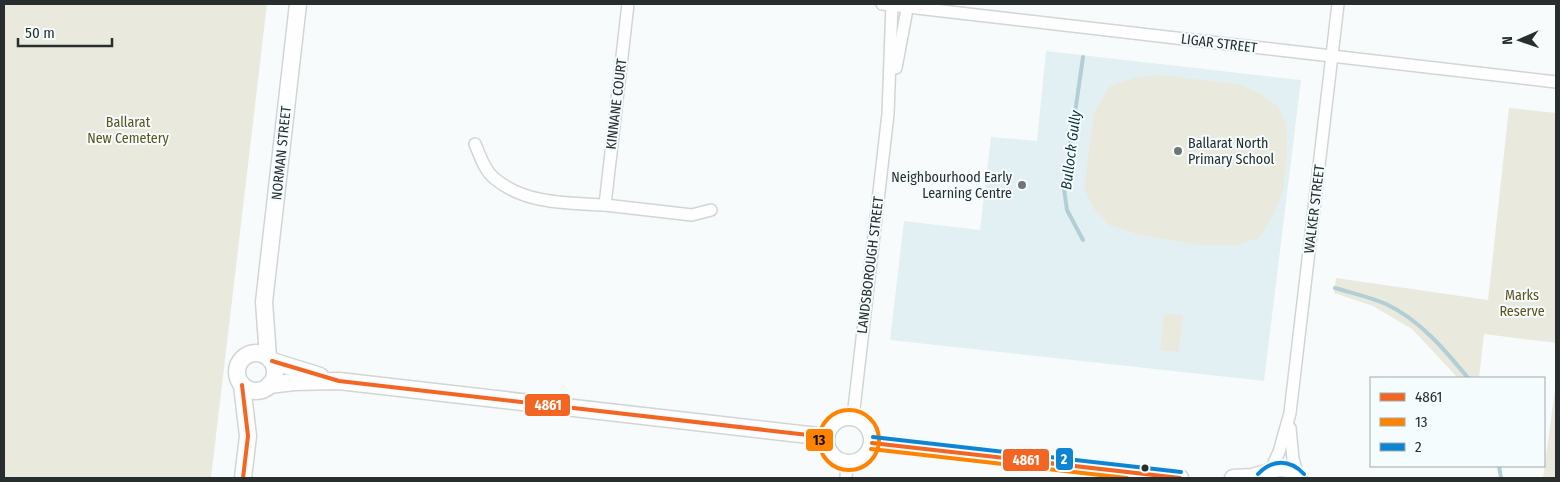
<svg xmlns="http://www.w3.org/2000/svg" width="1560" height="482" font-family="'Fira Sans Condensed',sans-serif">
<style>
.built{fill:#e3f0f3}
.green{fill:#eae9dd}
.lines{fill:none;stroke-linecap:round;stroke-linejoin:round}
.stream{stroke:#b2ced6;stroke-width:4}
.street-casing{stroke:#d1d5d6;stroke-width:14}
.secondary-casing{stroke:#d1d5d6;stroke-width:19}
.street{stroke:#fefeff;stroke-width:11}
.secondary{stroke:#fefeff;stroke-width:16}
.bus-1-casing{stroke:#f5fcfe;stroke-width:8}
.bus-2-casing{stroke:#f5fcfe;stroke-width:8}
.bus-3-casing{stroke:#f5fcfe;stroke-width:8}
.bus-1{stroke:#f26522;stroke-width:4}
.bus-2{stroke:#ff8200;stroke-width:4}
.bus-3{stroke:#0e85d2;stroke-width:4}
.poi-dot{fill:#707576;stroke:#f5fcfe;stroke-width:2}
.bus-dot{fill:#282d2e;stroke:#f5fcfe;stroke-width:2}
.labels{text-anchor:middle;stroke-width:4;stroke-linejoin:round;paint-order:stroke}
.street-label{font-size:14px;fill:#282d2e;stroke:#f5fcfe}
.park-label{font-size:14px;fill:#5f511c;stroke:#f5fcfe}
.poi-label{font-size:14px;fill:#282d2e;stroke:#f5fcfe;text-anchor:start}
.water-label{font-size:15px;font-style:italic;fill:#0b3039;stroke:#f5fcfe}
.line-badge{stroke:#f5fcfe;stroke-width:2}
.badge-label{font-size:14px;text-anchor:middle;font-weight:bold;fill:#fff}
.pale-badge-label{font-size:14px;text-anchor:middle;font-weight:bold;fill:#111}
</style>
<rect width="100%" height="100%" fill="#f7fbfc"/>
<polygon class="built" points="1046,51 1301,80 1264,381 890,340 904,221 980,230 991,137 1037,141"/>
<g class="green">
<polygon points="4,4 267,4 211,478 4,478"/>
<polygon points="1159,75 1237,84 1259,93 1278,106 1287,124 1287,157 1283,192 1274,214 1259,238 1236,245 1199,245 1140,235 1109,225 1094,209 1084,189 1094,112 1110,86 1134,78"/>
<polygon points="1509,108 1556,113 1556,343 1484,334 1479,378 1458,378 1412,329 1373,306 1334,293 1336,278 1488,300"/>
<polygon points="1164,313 1183,315 1179,352 1160,350"/>
<polygon points="1556,382 1556,478 1543,478"/>
</g>
<g class="lines">
<g class="stream">
<polyline points="1083,240 1067,210 1064,189 1083,57"/>
<path d="M1335,288C1352,293 1370,297 1386,304C1420,320 1445,350 1468,378"/>
<polyline points="1499,466 1501,478"/>
</g>
<g class="street-casing">
<g id="street">
<polyline points="882,4 1556,82"/>
<polyline points="896,68 908,4"/>
<path d="M475,144C480,155 484,170 494,178C524,204 567,203 605,205L628,4"/>
<polyline points="605,205 692,215 711,210"/>
<polyline points="853,417 888,114 892,4"/>
<polyline points="1290,428 1293,459 1298,476"/>
<polyline points="1270,471 1279,452 1290,413 1338,4"/>
<polyline points="846,478 847,463"/>
</g>
</g>
<g class="secondary-casing">
<g id="secondary">
<circle cx="256" cy="372" r="19"/>
<polyline points="268,357 264,302 298,4"/>
<polyline points="272,361 320,376"/>
<polyline points="242,385 248,436 243,478"/>
<polyline points="269,385 294,382 339,381 826,437"/>
<circle cx="849" cy="440" r="23"/>
<polyline points="872,443 1180,478"/>
<polyline points="1233,478 1252,477 1269,472"/>
<path d="M1263,478C1273,465 1289,465 1299,478"/>
</g>
</g>
<use href="#street" class="street"/>
<use href="#secondary" class="secondary"/>
<g class="bus-1-casing">
<g id="bus-1">
<polyline points="272,361 339,381 826,437"/>
<polyline points="242,385 248,436 243,478"/>
<polyline points="872,443 1180,478"/>
</g>
</g>
<g class="bus-2-casing">
<g id="bus-2">
<circle cx="849" cy="440" r="30"/>
<polyline points="871,449 1127,478"/>
</g>
</g>
<g class="bus-3-casing">
<g id="bus-3">
<polyline points="873,437 1181,472"/>
<path d="M1258,474C1272,459 1290,459 1304,474"/>
</g>
</g>
<use href="#bus-1" class="bus-1"/>
<use href="#bus-2" class="bus-2"/>
<use href="#bus-3" class="bus-3"/>
</g>
<g class="poi-dot">
<circle cx="1178" cy="151" r="5"/>
<circle cx="1022" cy="185" r="5"/>
</g>
<circle class="bus-dot" cx="1145" cy="468" r="4.5"/>
<g class="labels">
<g class="street-label">
<text transform="translate(1219 43) rotate(7)" y="5">LIGAR STREET</text>
<text transform="translate(616 104) rotate(-83)" y="5">KINNANE COURT</text>
<text transform="translate(281 153) rotate(-84)" y="5">NORMAN STREET</text>
<text transform="translate(1314 209) rotate(-83)" y="5">WALKER STREET</text>
<text transform="translate(870 265) rotate(-83)" y="5">LANDSBOROUGH STREET</text>
</g>
<g class="park-label">
<text x="128" y="127">Ballarat<tspan x="128" dy="16">New Cemetery</tspan></text>
<text x="1522" y="300">Marks<tspan x="1522" dy="16">Reserve</tspan></text>
</g>
<g class="poi-label">
<text x="1188" y="148">Ballarat North<tspan x="1188" dy="16">Primary School</tspan></text>
<text x="1012" y="182" text-anchor="end">Neighbourhood Early<tspan x="1012" dy="16">Learning Centre</tspan></text>
</g>
<g class="water-label">
<text transform="translate(1071 150) rotate(-83)" y="5">Bullock Gully</text>
</g>
</g>
<g class="line-badge">
<rect x="524" y="393" width="47" height="24" rx="5" fill="#f26522"/>
<rect x="805" y="428" width="29" height="24" rx="5" fill="#ff8200"/>
<rect x="1055" y="447" width="19" height="24" rx="5" fill="#0e85d2"/>
<rect x="1002" y="448" width="48" height="24" rx="5" fill="#f26522"/>
</g>
<g class="badge-label">
<text x="548" y="410">4861</text>
<text x="1064" y="464">2</text>
<text x="1026" y="465">4861</text>
</g>
<g class="pale-badge-label">
<text x="819" y="445">13</text>
</g>
<rect width="1560" height="482" fill="none" stroke="#282d2e" stroke-width="10"/>
<rect x="1370" y="377" width="175" height="90" fill="#f5fcfe" stroke="#a3a9ab"/>
<rect x="1380" y="393" width="25" height="8" fill="#f26522" stroke="#a3a9ab"/>
<text x="1415" y="402" font-size="15" fill="#282d2e">4861</text>
<rect x="1380" y="418" width="25" height="8" fill="#ff8200" stroke="#a3a9ab"/>
<text x="1415" y="427" font-size="15" fill="#282d2e">13</text>
<rect x="1380" y="443" width="25" height="8" fill="#0e85d2" stroke="#a3a9ab"/>
<text x="1415" y="452" font-size="15" fill="#282d2e">2</text>
<g transform="translate(1520 40) rotate(268)" stroke="#f5fcfe" stroke-width="4" paint-order="stroke">
<path d="M0-4L9 19L0 12L-9 19Z" fill="#282d2e"/>
<text y="-8" font-size="14" font-weight="bold" text-anchor="middle" fill="#282d2e">N</text>
</g>
<path d="M18 38v8h94v-8" fill="none" stroke="#282d2e" stroke-width="2.5"/>
<text x="25" y="38" font-size="15" fill="#282d2e" stroke="#f5fcfe" stroke-width="4" paint-order="stroke">50 m</text>
</svg>
